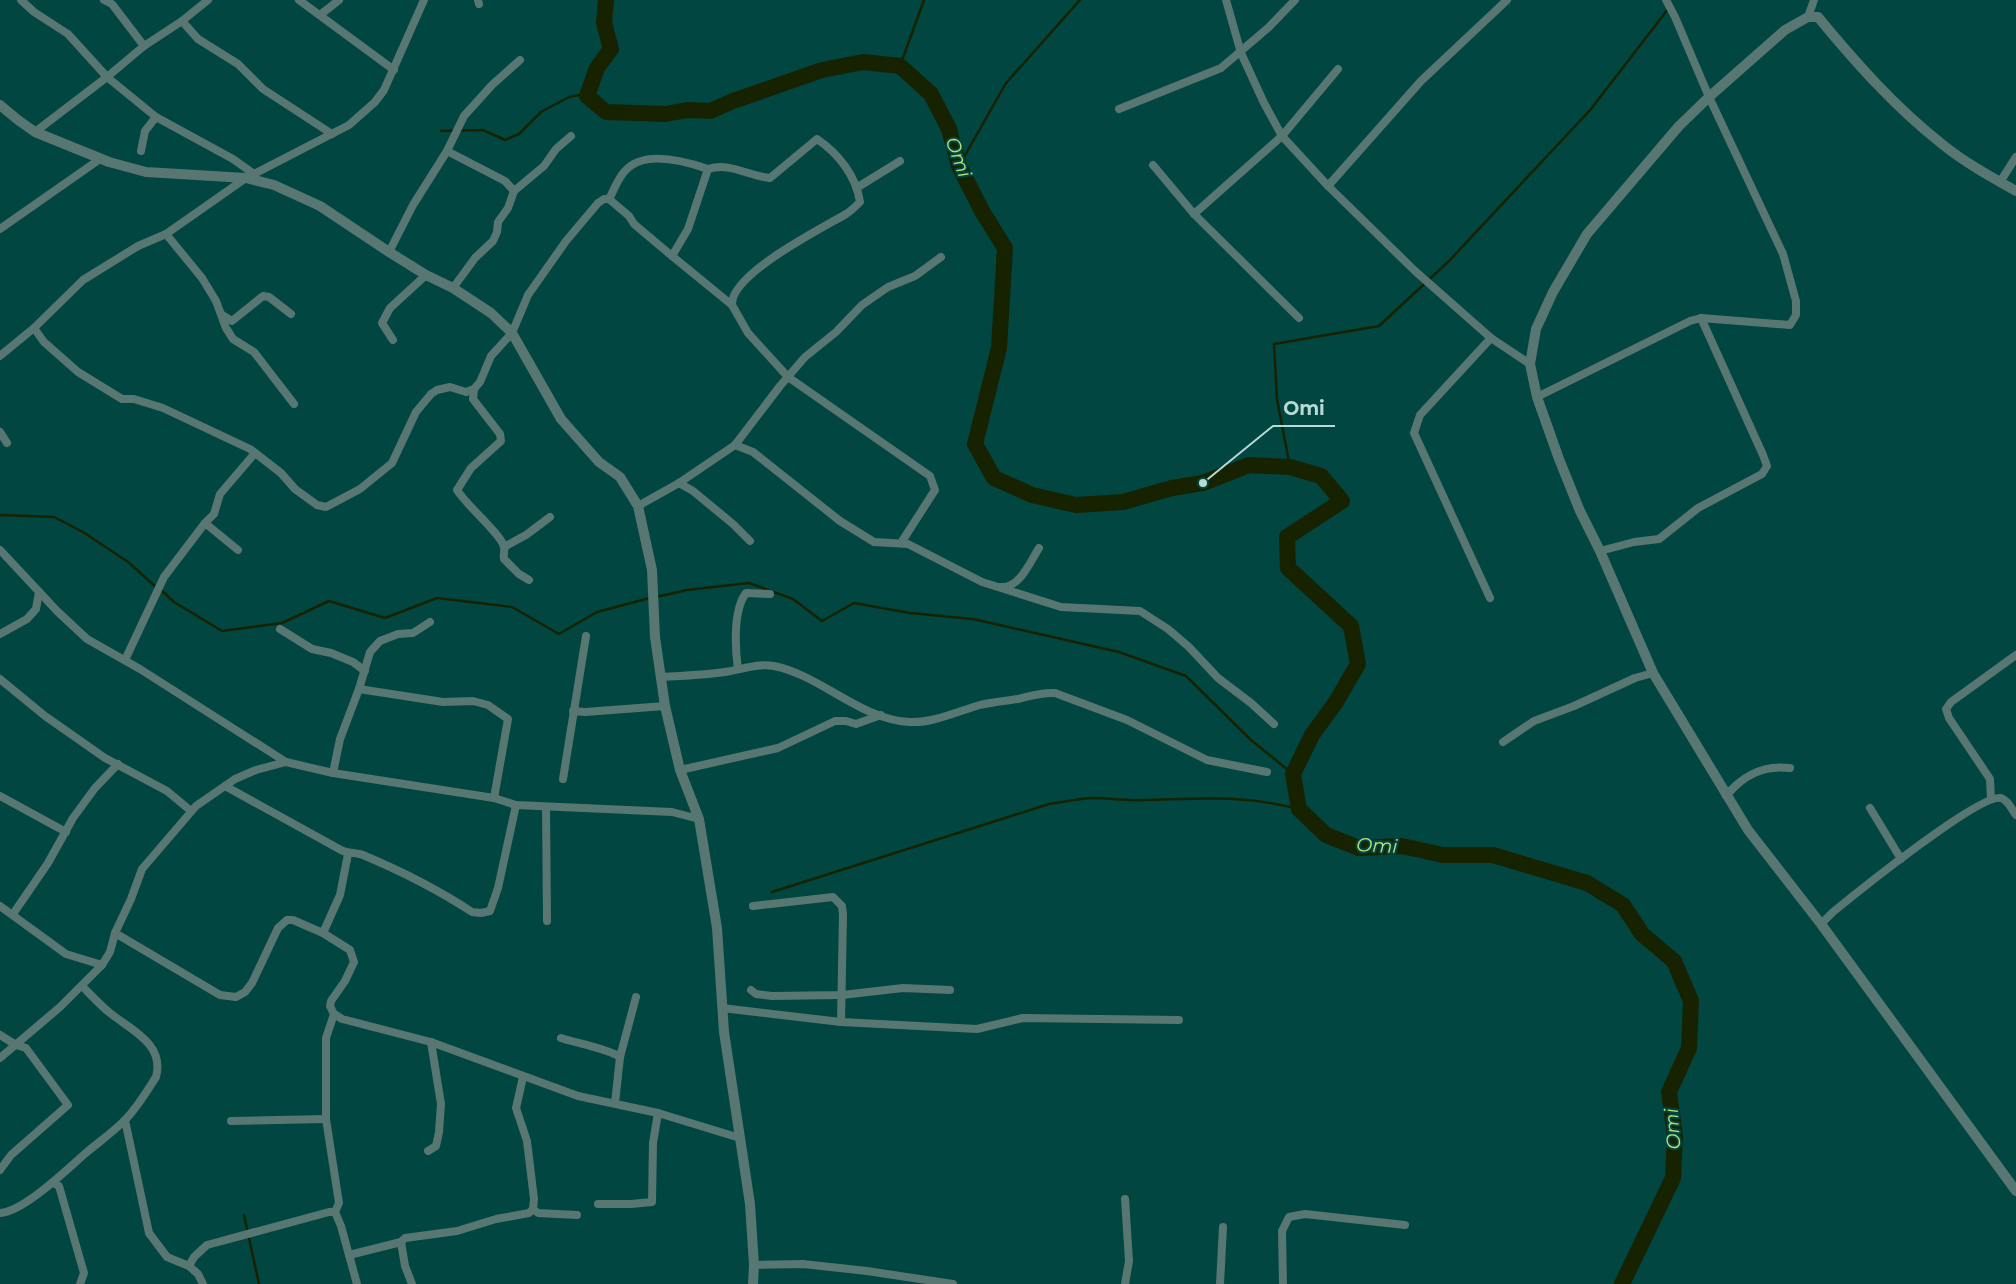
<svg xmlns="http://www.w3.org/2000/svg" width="2016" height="1284" font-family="Montserrat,sans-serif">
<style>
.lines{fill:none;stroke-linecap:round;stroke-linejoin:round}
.stream{stroke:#172300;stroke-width:2.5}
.river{stroke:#172300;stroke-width:16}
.minor{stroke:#587672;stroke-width:8}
.tertiary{stroke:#587672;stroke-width:10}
.labels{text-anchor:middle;stroke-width:4;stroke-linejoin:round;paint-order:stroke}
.water-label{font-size:19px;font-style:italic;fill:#bae17a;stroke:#014641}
.leader{fill:none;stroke:#b6dad5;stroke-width:2}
.callout-dot{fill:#b6dad5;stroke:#014641;stroke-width:2}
.callout-label{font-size:19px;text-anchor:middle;font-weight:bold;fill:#b6dad5;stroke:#014641;stroke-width:4;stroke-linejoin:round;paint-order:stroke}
</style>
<rect width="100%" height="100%" fill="#014641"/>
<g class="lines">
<g class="stream">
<polyline points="900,66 924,0"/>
<polyline points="441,131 483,130 505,140 519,134 541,112 569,97 578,95 587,96"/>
<polyline points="959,166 1006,83 1080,0"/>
<polyline points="1290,467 1277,399 1274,344 1379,326 1449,261 1591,109 1668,9"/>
<polyline points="0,515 54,517 83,532 128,562 156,587"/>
<polyline points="161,590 174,602 222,631 282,623 329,601 385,618 437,598 512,607 559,634 597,612 650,598"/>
<polyline points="656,597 687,590 749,583 793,599 822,621 854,603 910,613 973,619 1119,652 1186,676 1251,740 1293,774"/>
<path d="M772,892L1049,804C1063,802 1077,799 1091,798C1108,798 1125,801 1142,800C1199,799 1241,794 1299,809"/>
<polyline points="244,1215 259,1284"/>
</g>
<polyline class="river" points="606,0 604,23 611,49 597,68 587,96 606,112 666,114 687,110 710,111 733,101 822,70 863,62 900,66 931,94 949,129 959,166 982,211 1005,248 999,348 975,444 994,478 1032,495 1076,505 1123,502 1172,488 1203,483 1249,465 1290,467 1321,476 1342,501 1287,537 1288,568 1351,626 1358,664 1336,702 1312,735 1293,774 1299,809 1326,835 1359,848 1402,846 1443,855 1493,855 1587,883 1623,905 1642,934 1674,961 1691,1001 1689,1048 1669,1092 1675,1136 1673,1178 1622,1284"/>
<g class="minor">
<polyline points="21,0 34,12 68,34 107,77 156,117 233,159 254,174"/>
<polyline points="104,0 112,4 144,46"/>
<polyline points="299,0 394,70"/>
<polyline points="478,0 479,4"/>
<polyline points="1226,0 1241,53 1264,103 1282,136 1328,186 1415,271 1491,338 1530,364"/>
<polyline points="320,15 339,0"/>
<polyline points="1808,17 1814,0"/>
<polyline points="182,21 198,39 238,64 263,89 332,134"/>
<polyline points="1119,109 1221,68 1269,27 1295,0"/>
<polyline points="35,132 107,77 144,46 182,21 208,0"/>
<polyline points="141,151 145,131 156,117"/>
<polyline points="447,151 505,181 514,191 508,208 498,222 497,232 493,241 475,258 453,288"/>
<polyline points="1153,165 1194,214 1299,318"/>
<polyline points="2000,182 2016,157"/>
<polyline points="1328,186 1421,81 1507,0"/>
<polyline points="858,187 900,161"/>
<polyline points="514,191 544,166 556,149 571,136"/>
<path d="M609,199C614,190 618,178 625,171C644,149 685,161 708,169"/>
<polyline points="1194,214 1282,136 1338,69"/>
<polyline points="0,229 100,159"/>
<polyline points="166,234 202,278 216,301 226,328 233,339 254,352 294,404"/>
<polyline points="389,252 413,205 447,151 464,116 492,85 520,60"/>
<path d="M672,256L688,229L708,169C730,162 748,176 770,178L817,139C839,154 856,176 860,202C856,206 851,211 846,214C821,229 730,274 732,305"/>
<polyline points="222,315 232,321 263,296 269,297 291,314"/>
<polyline points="34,328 44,342 78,372 122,399 134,399 163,408 250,449 281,473 295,489 317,505 326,507 360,489 392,463 416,412 431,394 437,390 450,387 466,392 474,389 480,382 491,356 512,333 528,295 566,241 598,203 604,199 609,199 629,216 634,224 672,256 732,305 748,333 788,377 930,476 935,490 901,543"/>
<polyline points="393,340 382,323 390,308 426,275"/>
<polyline points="0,356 34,328 83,280 138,246 166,234 246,178 349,125 375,102 384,90 424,0"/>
<path d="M474,389L473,399L500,434L501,441L471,468L457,490C466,505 502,535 504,547C505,551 503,555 504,559L519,574L529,580"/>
<polyline points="1537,397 1690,321 1701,318 1790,325 1796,315 1796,301 1783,254 1709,97 1675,17 1666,0"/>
<polyline points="0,432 7,443"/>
<polyline points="735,445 753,452 840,521 874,542 908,544 982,582 1061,607 1140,611 1168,629 1189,647 1218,678 1251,703 1274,724"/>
<polyline points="679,483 693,491 733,524 750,541"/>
<polyline points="638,506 679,483 735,445 780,386 805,357 836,332 862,305 888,287 915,276 941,257"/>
<polyline points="205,523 238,550"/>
<polyline points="504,547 526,535 550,517"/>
<polyline points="0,550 57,611 87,639 140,669 286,762"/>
<polyline points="1600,551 1634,542 1659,539 1698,508 1762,474 1767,466 1763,455 1701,318"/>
<path d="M1001,587C1020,588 1030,562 1039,548"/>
<polyline points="1490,598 1414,433 1420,415 1491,338"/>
<polyline points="280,629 312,649 331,653 353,662 365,671"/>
<polyline points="0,634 27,619 36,609 39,592"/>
<polyline points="125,660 164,577 205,523 214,514 220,494 255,453"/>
<path d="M738,669C735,648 733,610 746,593L770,594"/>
<path d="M660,677C682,676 703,675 725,672C741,670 757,663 774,666C820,675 863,721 910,722C934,723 958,711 980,705C992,702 1005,701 1018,699C1031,696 1042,692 1055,693L1127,720L1207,760L1267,772"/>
<polyline points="0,679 45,716 105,758 167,791 191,811"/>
<polyline points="359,689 443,702 473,701 488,705 508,719 494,798"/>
<polyline points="573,711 585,712 665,706"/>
<polyline points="1503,742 1534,721 1574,706 1635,678 1653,673"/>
<polyline points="680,770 778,748 835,721 846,721 856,724 881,715"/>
<polyline points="333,773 340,739 359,689 370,652 380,641 398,634 413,633 430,622"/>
<polyline points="563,779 586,636"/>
<path d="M225,786L341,850C348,854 356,852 363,855C401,871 437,889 472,912L481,913L490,911L498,888L516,805"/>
<polyline points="0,796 66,832"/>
<path d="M1726,796C1743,775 1763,765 1790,768"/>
<polyline points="1991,799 1990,779 1949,718 1946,709 1951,702 2016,655"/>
<polyline points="546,807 547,921"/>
<polyline points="1870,808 1901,859"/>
<polyline points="0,906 66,954 102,965"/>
<polyline points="753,906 833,897 842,906 843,914 841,1022"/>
<polyline points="13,914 48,863 73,818 95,788 118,764"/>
<path d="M1821,924L1833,912C1855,894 1980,793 2001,798C2008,800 2012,810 2016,815"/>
<polyline points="115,933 220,995 236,997 245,992 252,983 278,928 287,920 293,920 323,933 350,950 354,962 345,981 331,1001 330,1006 334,1014 342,1019 431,1042 578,1096 658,1113 740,1138"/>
<polyline points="323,933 340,895 348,854"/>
<polyline points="751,990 756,994 772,996 842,995 903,988 950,990"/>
<polyline points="722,1008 841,1022 977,1029 1023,1018 1179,1020"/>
<polyline points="334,1014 326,1038 326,1119 339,1203 335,1212"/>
<polyline points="0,1035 16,1045 26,1048 68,1105 11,1155 0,1170"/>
<path d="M561,1038C576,1043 609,1049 620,1057"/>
<polyline points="0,1058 60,1007 102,965 110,952 115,933 131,899 142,869 196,806 235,779 256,770 286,762 333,773 494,798 516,805 672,812 699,819"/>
<polyline points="615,1103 620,1057 636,997"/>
<polyline points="125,1120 149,1233 167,1257 189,1266 198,1274 203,1284"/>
<polyline points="231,1121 326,1119"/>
<polyline points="428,1151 436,1146 439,1132 441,1104 431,1042"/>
<polyline points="53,1183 59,1186 84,1273 80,1284"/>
<polyline points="1125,1199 1129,1261 1125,1284"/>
<polyline points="598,1204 631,1204 652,1202 653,1143 658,1113"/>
<polyline points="533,1209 538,1213 577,1215"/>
<polyline points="335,1212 341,1226 357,1284"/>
<path d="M0,1213C25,1211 67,1169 87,1152C99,1142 113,1132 125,1120C137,1108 147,1091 156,1077C165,1044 131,1030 110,1013C100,1005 91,995 82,986"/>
<polyline points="401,1242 405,1266 412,1284"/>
<polyline points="349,1255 401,1242 405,1238 457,1231 496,1219 529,1213 533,1209 534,1199 527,1141 516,1108 523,1077"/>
<polyline points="754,1265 803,1264 867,1271 953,1284"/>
<polyline points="189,1266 194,1257 207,1245 329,1212 335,1212"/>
<polyline points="1220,1284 1223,1227"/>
<polyline points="1283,1284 1282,1231 1289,1217 1305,1214 1405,1225"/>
</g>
<g class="tertiary">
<polyline points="0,105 18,120 35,132 109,162 146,172 246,178 274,185 320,206 389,252 426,275 453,288 491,313 512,333 561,419 599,462 620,477 638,506 652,570 655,637 665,706 680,770 699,819 717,928 724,1032 750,1204 754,1265 753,1284"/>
<path d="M2016,191C1991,177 1964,162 1942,144C1895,107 1856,63 1818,17H1808L1785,30L1709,97L1679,126L1587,234L1553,292L1536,329L1530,364L1537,397L1559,459L1580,511L1600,551L1653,673L1748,830L1821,924L2016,1191"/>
</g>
</g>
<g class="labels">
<g class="water-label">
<text transform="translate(959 157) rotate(70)" y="7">Omi</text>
<text transform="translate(1377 845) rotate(3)" y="7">Omi</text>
<text transform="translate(1672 1129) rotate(-94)" y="7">Omi</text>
</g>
</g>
<path class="leader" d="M1203 483L1273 426H1335"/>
<circle class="callout-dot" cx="1203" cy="483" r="5"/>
<g class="callout-label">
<text x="1304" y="415">Omi</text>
</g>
</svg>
